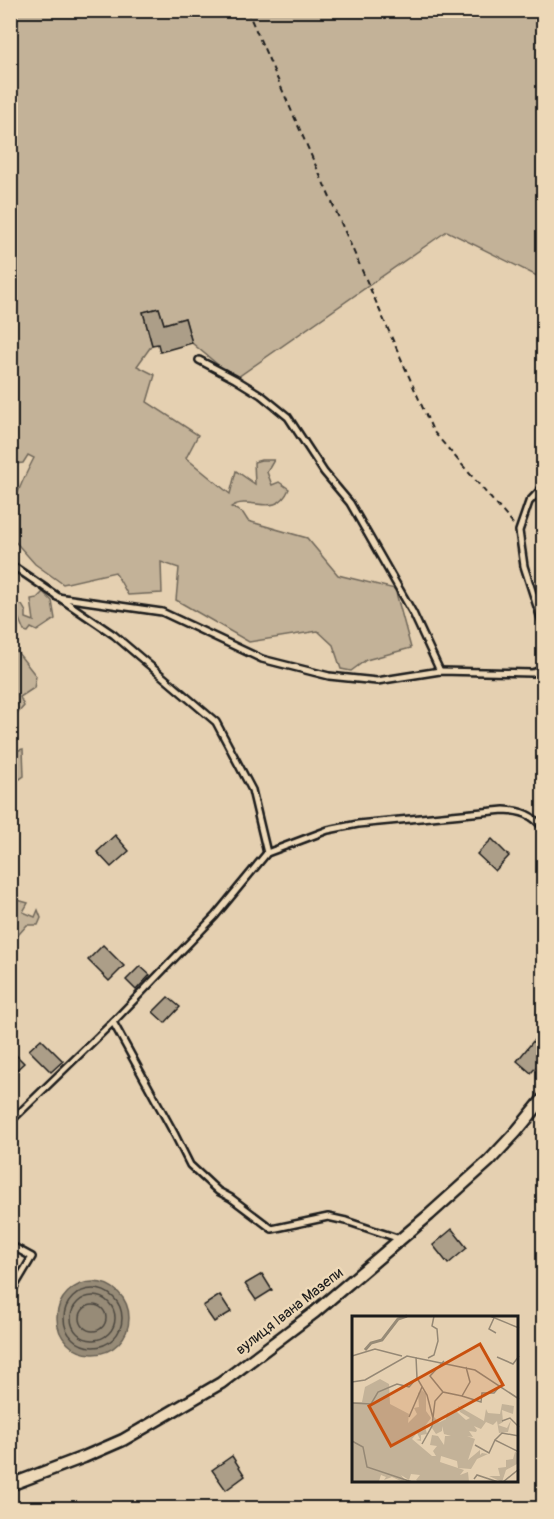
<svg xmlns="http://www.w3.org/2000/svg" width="554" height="1519" font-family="Pangolin,sans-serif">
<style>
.green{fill:#c3b298;stroke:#70675a;stroke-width:1.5}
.water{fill:#978b77;stroke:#665f53;stroke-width:1.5}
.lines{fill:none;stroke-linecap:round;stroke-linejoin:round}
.shore{stroke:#4d4840;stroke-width:1.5}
.building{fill:#ac9e88;stroke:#1c1c1c;stroke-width:1.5}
.service-casing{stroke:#1c1c1c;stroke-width:10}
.minor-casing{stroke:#1c1c1c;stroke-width:15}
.path{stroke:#1c1c1c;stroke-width:2;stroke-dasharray:6 4.5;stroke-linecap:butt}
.service{stroke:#edd8b7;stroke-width:5}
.minor{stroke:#edd8b7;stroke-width:10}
.labels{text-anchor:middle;stroke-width:5;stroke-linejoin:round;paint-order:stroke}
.street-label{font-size:15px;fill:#1c1c1c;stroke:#edd8b7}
.inset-river{fill:none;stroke:#978b77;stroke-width:3}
.inset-road{fill:none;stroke:#958875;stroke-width:1.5}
.view{fill:#c9500e;fill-opacity:0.15;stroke:#c9500e;stroke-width:3}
.inset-edge{fill:none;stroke:#1c1c1c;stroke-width:3}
</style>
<rect width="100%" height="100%" fill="#e5d0b1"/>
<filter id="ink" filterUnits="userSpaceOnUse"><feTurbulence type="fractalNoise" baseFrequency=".0167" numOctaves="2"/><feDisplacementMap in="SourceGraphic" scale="12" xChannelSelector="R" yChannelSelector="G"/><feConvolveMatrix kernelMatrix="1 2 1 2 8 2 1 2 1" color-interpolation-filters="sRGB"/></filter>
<g filter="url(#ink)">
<g class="green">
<path d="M11,11H543V279L447,231L235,379L192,343L185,318L164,324L159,308L143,312L152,345L137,366L155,375L147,402L198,435L186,458L230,494L236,471L255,484L254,462L261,460H274L267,472L272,485L279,482L289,489C276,520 250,494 231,507L243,513L248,521L307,538L338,575L395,589L411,648L366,660L351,671L341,669L333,645L318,631L249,642L176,600L179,568L161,562L162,593L128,595L115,572L63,584L35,564L11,537C10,505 20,485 34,458L28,455L23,463L14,464L16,474L11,479Z"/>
<polygon points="43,592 52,601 55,619 37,631 31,628 28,632 24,631 19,619 13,620 11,623 11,607 22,605 26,612 26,618 34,621 31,599 37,598"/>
<polygon points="11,647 15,649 36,676 34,688 20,697 24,706 16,715 11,716"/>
<polygon points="23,749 24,776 11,785 11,752"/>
<polygon points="14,899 28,903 23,912 35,917 38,910 41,918 38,925 27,925 11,943 11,908 12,908"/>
</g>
<circle class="water" cx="93" cy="1318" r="36"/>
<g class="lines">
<g class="shore">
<circle cx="93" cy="1318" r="29"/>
<circle cx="93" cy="1318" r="22"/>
<circle cx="93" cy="1318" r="13"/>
</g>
</g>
<g class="building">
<polygon points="159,308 164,324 185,318 192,343 160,352 158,344 152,345 143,312"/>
<polygon points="115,835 129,851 111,867 97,852"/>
<polygon points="492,839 509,856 495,871 477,854"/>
<polygon points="103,945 124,966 109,981 88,960"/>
<polygon points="140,966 150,975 136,990 126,980"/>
<polygon points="168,997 180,1007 165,1023 153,1012"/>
<polygon points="41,1039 63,1061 51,1072 29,1050"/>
<polygon points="534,1040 543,1048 543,1059 531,1073 517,1061"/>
<polygon points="10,1049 24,1063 10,1076"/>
<polygon points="452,1229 467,1248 448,1264 433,1245"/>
<polygon points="262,1274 272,1290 256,1300 245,1284"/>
<polygon points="220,1295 231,1312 214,1322 203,1306"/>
<polygon points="232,1456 245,1476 226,1490 212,1470"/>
</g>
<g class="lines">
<g class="service-casing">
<g id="service">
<polyline points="199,360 235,379 261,395 288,417 324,472 350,503 413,613 440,671"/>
<polyline points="544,486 529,502 519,531 524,566 544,628"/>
<polyline points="10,564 114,635 216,722 252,790 267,853"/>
<polyline points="57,597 162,612 262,659 329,676 377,681 440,671 532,673 544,669"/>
<path d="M113,1022L215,916L267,853L328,830L358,824L504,810C522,811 532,814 544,829"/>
<polyline points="10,1122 113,1022 175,1135 190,1165 218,1191 231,1198 272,1229 328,1217 346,1221 400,1239"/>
<polyline points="10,1245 32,1257 10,1294"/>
</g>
</g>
<g class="minor-casing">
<polyline id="minor" points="10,1485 84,1457 123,1440 221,1383 315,1312 429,1215 489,1161 516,1132 544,1098"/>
</g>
<polyline class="path" points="247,10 433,431 513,524"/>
<use href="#service" class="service"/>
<use href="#minor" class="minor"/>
</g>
</g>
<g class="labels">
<g class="street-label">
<text transform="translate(289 1311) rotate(-38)" y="5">вулиця Івана Мазепи</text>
</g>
</g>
<g transform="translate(352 1316)">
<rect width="166" height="166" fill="#e5d0b1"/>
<path d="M28,63L37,68L38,88L57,98L56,107L65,98L62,92L67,91L66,77L70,74L74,78V95L79,102L73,110L75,118L69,119V125L64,124L68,123L65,117L60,123L80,140H84L81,135L85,130L78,129L80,119L86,120L92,129L93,120H99L92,118L90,110V115L84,118L80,112L82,101L85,104L91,101L86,107L94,103L95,97L105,96L114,104L118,102L108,96L106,90L132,105L134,93L136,97L148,98L150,88L162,90L161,98L150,94L151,106L146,109L155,112L159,104L156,116L147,117L145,105L141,109L134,106L129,113L122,110L125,114L124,116L117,115L121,121L115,120L123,123L116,144L128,134V139L130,137L136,138L125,143L119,153L106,152L105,145L89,140L88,146L112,154L108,159L116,156L117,166H67L64,164L68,159L59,158L57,164L49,159L53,164L51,166L40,161L32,164L34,161L29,159L27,165L33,166H0V86H10L13,71ZM163,136L166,137L165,148L154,154L150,166L137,160H148L146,152L154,151V144L161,143Z" fill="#c3b298"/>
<path class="inset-river" d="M13,34L19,27L30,24L46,3L55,0"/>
<path class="inset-road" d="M138,0L167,12M142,2L137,13L144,17M0,40L23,33L50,40M64,41L65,62L75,79L81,102M145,41L161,48L167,40M76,42L82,39L86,25L85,13L80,10L82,0M92,45L78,60L91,76L110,80M114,51L118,66L110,80L129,86L130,77H142L148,70M0,66L13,64L55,40L123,54L167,83M0,87L19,88L26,76L45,68L57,71L65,62M57,101L70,71M150,105L158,102L167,111M143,124L150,117L167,120M0,125L11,131L15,151L60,166M70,128L80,110L83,85L91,76M123,129L137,137L143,124L167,136M122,163L125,159L146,166M151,166L167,153"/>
<path class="view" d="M128,28L151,69L39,130L17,90Z"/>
<rect width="166" height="166" class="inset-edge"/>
</g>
<rect width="554" height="1519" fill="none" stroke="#edd8b7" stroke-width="36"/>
<rect x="18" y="18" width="518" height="1483" fill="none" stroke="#1c1c1c" stroke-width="2" filter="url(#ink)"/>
</svg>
